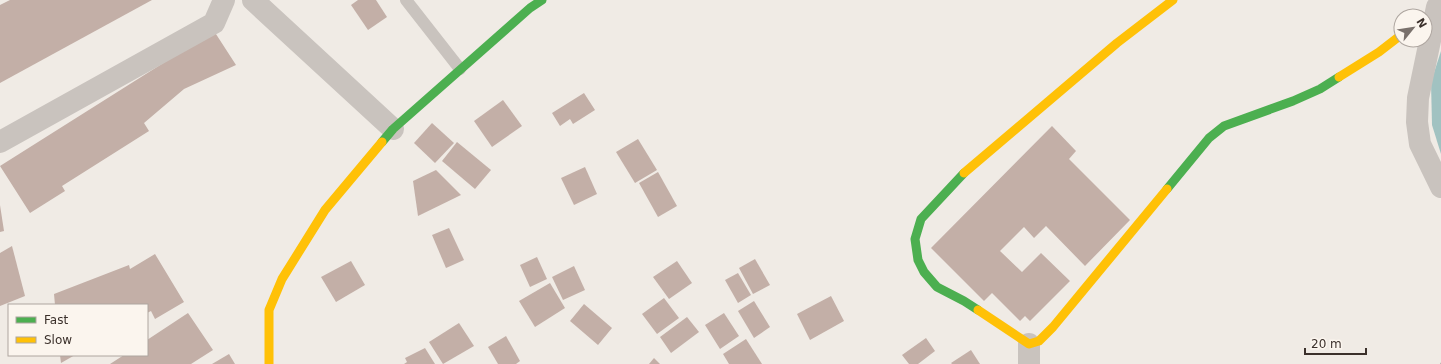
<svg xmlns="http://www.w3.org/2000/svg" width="1441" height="364" font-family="'DejaVu Sans',sans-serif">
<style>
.water{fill:#a1c2c1}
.building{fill:#c3afa7}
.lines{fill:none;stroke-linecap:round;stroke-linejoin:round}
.path{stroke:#c2bbb6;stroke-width:2.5;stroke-dasharray:2 2;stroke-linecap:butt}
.lane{stroke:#c9c3be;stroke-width:12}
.street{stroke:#c9c3be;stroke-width:22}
.fast{stroke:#4caf50;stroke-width:9}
.slow{stroke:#ffc107;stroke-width:9}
</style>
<rect width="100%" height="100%" fill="#f0ebe5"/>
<polygon class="water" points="1441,51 1441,154 1432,125 1431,82"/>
<g class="building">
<polygon points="10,0 152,0 0,83 0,5"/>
<polygon points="358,0 376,0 387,17 368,30 351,5"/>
<polygon points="214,31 236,65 184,89 144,123 149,131 62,186 65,191 30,213 0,166"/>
<polygon points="584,93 595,110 573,124 570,119 560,126 552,113"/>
<polygon points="503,100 522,126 492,147 474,121"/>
<polygon points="432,123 454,143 435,163 414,143"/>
<polygon points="1052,126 1076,151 1069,159 1130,220 1085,266 1046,226 1034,238 1024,227 1000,251 1022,272 1041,253 1070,281 1030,321 1025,316 1020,321 992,293 984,301 931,248"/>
<polygon points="638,139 657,170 635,183 616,152"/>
<polygon points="457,142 491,170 475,189 442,161"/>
<polygon points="585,167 597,194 574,205 561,178"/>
<polygon points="436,170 461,195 418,216 413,181"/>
<polygon points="658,172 677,206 658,217 639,183"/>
<polygon points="0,205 4,231 0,232"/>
<polygon points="449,228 464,260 446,268 432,235"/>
<polygon points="12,246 25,296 0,306 0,253"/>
<polygon points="155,254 184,302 155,319 151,311 147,313 147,305 55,305 54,294 129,265 130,269"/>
<polygon points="537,257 547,279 530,287 520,265"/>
<polygon points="755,259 770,285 753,294 739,268"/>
<polygon points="351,261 365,285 336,302 321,277"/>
<polygon points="677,261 692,283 669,299 653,277"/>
<polygon points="574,266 585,290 563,300 552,277"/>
<polygon points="738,273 751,295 738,303 725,280"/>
<polygon points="550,283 565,308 535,327 519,301"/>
<polygon points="831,296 844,321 810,340 797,314"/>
<polygon points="664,298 679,318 657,334 642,314"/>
<polygon points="754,301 770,327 754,338 738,311"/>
<polygon points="584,304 612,328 598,345 570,321"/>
<polygon points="188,313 213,350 191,364 110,364 124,355 147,355 147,340"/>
<polygon points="724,313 739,336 720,349 705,325"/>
<polygon points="687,317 699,332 671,353 660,337"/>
<polygon points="459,323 474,346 443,364 429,342"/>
<polygon points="506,336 520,361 516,364 498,364 488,347"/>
<polygon points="926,338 935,351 918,364 909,364 902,355"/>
<polygon points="746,339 762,364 729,364 723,354"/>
<polygon points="425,348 435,364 404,364 407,362 405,358"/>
<polygon points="971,350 980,364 952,364 951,363"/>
<polygon points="229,354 235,364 212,364"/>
<polygon points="60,355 75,355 61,363"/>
<polygon points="654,358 660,364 649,364"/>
</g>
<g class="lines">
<polyline class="path" points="1440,364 1441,364"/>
<polyline class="lane" points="406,0 460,69"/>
<g class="street">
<polyline points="253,0 393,129"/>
<polyline points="1437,7 1418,98 1417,122 1420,144 1441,187"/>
<polyline points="0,142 214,23 224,0"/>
<polyline points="1029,344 1029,364"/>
</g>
<g class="fast">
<polyline points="382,142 393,129 530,8 542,0"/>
<polyline points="964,173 921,219 915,239 918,260 924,272 937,287 964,301 978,310"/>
<polyline points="1167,189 1209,138 1224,126 1293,101 1320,89 1339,77"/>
</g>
<g class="slow">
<polyline points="1339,77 1379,52 1401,35"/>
<polyline points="964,173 1117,43 1173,0"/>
<polyline points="978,310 1029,344 1039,341 1053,327 1167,189"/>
<polyline points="269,364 269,310 282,279 325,210 382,142"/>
</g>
</g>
<rect x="8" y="304" width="140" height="52" fill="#fbf5ee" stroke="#aea6a0"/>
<rect x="16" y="317" width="20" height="6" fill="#4caf50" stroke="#aea6a0"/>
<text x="44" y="324" font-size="12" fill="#3b302b">Fast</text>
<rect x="16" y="337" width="20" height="6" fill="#ffc107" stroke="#aea6a0"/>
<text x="44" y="344" font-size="12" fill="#3b302b">Slow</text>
<g transform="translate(1413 28) rotate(60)"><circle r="19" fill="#fbf5ee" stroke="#aea6a0"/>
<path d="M0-3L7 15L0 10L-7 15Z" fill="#7a716c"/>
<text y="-6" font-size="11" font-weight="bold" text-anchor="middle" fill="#3b302b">N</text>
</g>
<path d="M1305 348v6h61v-6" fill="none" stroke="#3b302b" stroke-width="2"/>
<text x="1311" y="348" font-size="12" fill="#3b302b" stroke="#fbf5ee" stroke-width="3" paint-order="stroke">20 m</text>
</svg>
